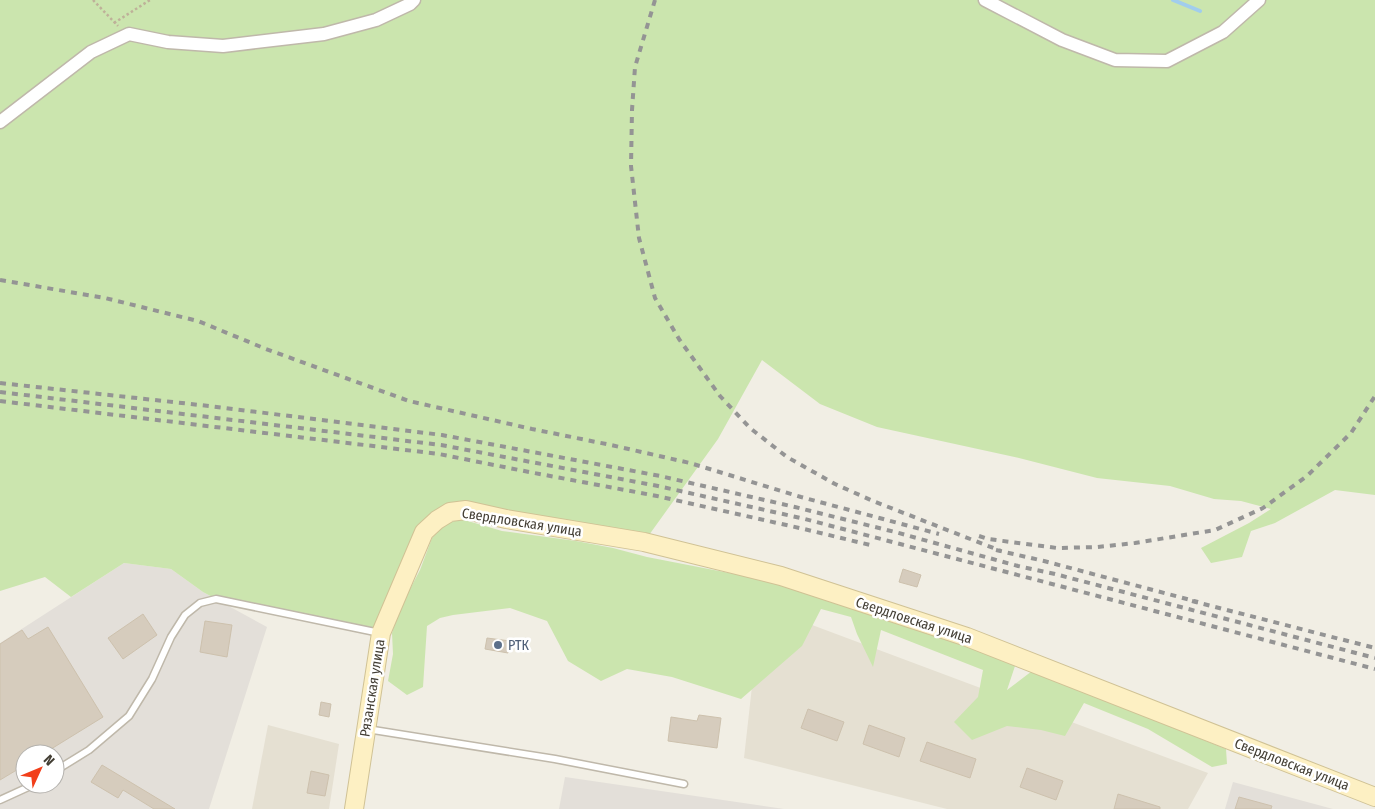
<svg xmlns="http://www.w3.org/2000/svg" width="1375" height="809" font-family="'Fira Sans Condensed',sans-serif">
<style>
.residential{fill:#e5e0d2}
.industrial{fill:#e3dfd9;fill-rule:evenodd}
.green{fill:#cbe5ae}
.lines{fill:none;stroke-linecap:round;stroke-linejoin:round}
.stream{stroke:#a1cded;stroke-width:4}
.building{fill:#d6ccbd;stroke:#cdc1ad}
.service-casing{stroke:#bfb8aa;stroke-width:9}
.minor-casing{stroke:#bfb8aa;stroke-width:15}
.secondary-casing{stroke:#d0c295;stroke-width:20}
.path{stroke:#beb199;stroke-width:2.5;stroke-dasharray:2.5 2.5;stroke-linecap:butt}
.service{stroke:#fff;stroke-width:6}
.minor{stroke:#fff;stroke-width:12}
.secondary{stroke:#fdf0c3;stroke-width:18}
.rail{stroke:#949494;stroke-width:4;stroke-dasharray:6 6;stroke-linecap:butt}
.service-dot{fill:#5c6f8a;stroke:#fff;stroke-width:2}
.labels{text-anchor:middle;stroke-width:5;stroke-linejoin:round;paint-order:stroke}
.street-label{font-size:14px;fill:#433e34;stroke:#fff}
.service-label{font-size:14px;fill:#4e5e75;stroke:#fff;text-anchor:start}
</style>
<rect width="100%" height="100%" fill="#f1eee4"/>
<g class="residential">
<polygon points="761,606 1208,773 1188,809 947,809 744,758"/>
<polygon points="268,725 339,744 329,809 252,809"/>
</g>
<g class="industrial">
<path d="M124,563L171,569L203,592L267,627L209,809H0V643ZM25,754H55V784H25Z"/>
<polygon points="565,777 784,809 559,809"/>
<polygon points="1233,782 1333,809 1225,809"/>
</g>
<g class="green">
<polygon points="0,0 1375,0 1375,495 1335,490 1275,523 1251,531 1242,557 1211,563 1201,548 1249,523 1271,509 1241,501 1214,499 1170,486 1097,478 1019,458 877,427 820,404 762,360 718,439 644,542 466,510 437,520 381,633 216,599 203,592 171,569 124,563 71,597 45,577 0,591"/>
<polygon points="461,519 502,531 576,541 613,548 647,557 771,581 972,645 1015,666 1007,690 1032,671 1226,749 1227,764 1212,767 1148,729 1084,703 1065,736 1041,730 1007,726 972,740 954,722 978,697 983,670 881,630 873,667 857,634 851,617 821,609 802,646 741,699 672,677 627,669 601,681 568,661 547,621 510,608 453,615 440,618 427,626 423,687 407,695 388,681 393,654 392,633 400,608 420,570 432,538 445,524"/>
</g>
<g class="lines">
<polyline class="stream" points="1173,0 1200,11"/>
</g>
<g class="building">
<polygon points="903,569 921,575 917,587 899,582"/>
<polygon points="143,614 157,635 123,659 108,638"/>
<polygon points="205,621 232,625 227,657 200,652"/>
<polygon points="48,627 103,717 43,754 25,754 25,765 0,780 0,644 22,630 28,639"/>
<polygon points="487,638 510,641 508,653 485,649"/>
<polygon points="321,702 331,704 329,717 319,715"/>
<polygon points="808,709 844,722 837,741 801,728"/>
<polygon points="699,715 721,718 717,748 668,741 671,717 697,721"/>
<polygon points="869,725 905,738 899,757 863,744"/>
<polygon points="927,742 976,759 970,778 920,761"/>
<polygon points="102,765 175,809 154,809 123,790 118,798 91,782"/>
<polygon points="1027,768 1063,781 1056,800 1020,787"/>
<polygon points="311,771 329,775 325,796 307,793"/>
<polygon points="1118,794 1160,807 1160,809 1114,809"/>
<polygon points="1239,797 1272,806 1271,809 1235,809"/>
</g>
<g class="lines">
<g class="service-casing">
<g id="service">
<polyline points="367,729 555,759 684,784"/>
<polyline points="55,771 89,750 129,716 152,679 171,637 185,615 200,603 216,599 380,633"/>
<polyline points="0,800 35,784"/>
</g>
</g>
<g class="minor-casing">
<g id="minor">
<polyline points="985,0 1062,40 1115,60 1167,61 1223,32 1259,0"/>
<polyline points="0,122 91,52 129,34 168,42 223,46 324,34 376,20 410,4 414,0"/>
</g>
</g>
<g class="secondary-casing">
<polyline id="secondary" points="354,809 381,633 424,532 437,520 450,512 466,510 506,519 644,542 781,576 967,637 1375,797"/>
</g>
<g class="path">
<polyline points="93,0 118,26"/>
<polyline points="114,23 150,0"/>
</g>
<use href="#service" class="service"/>
<use href="#minor" class="minor"/>
<use href="#secondary" class="secondary"/>
<g class="rail">
<polyline points="655,0 635,67 632,110 631,166 639,238 655,298 679,339 720,396 750,428 787,457 835,484 873,501 1001,551"/>
<polyline points="0,280 105,298 198,321 266,349 409,401 532,429 611,445 690,463 801,497 939,534"/>
<polyline points="0,383 209,406 442,435 660,476 795,507 895,532 1018,566 1055,574 1375,658"/>
<polyline points="0,392 441,445 658,486 805,519 1375,669"/>
<polyline points="0,401 439,454 529,472 657,496 804,529 870,545"/>
<polyline points="979,536 988,539 1057,548 1097,547 1135,543 1215,530 1263,508 1307,476 1351,433 1375,396"/>
<polyline points="996,550 1044,561 1198,602"/>
<polyline points="1192,601 1375,648"/>
</g>
</g>
<circle class="service-dot" cx="498" cy="645" r="5"/>
<g class="labels">
<g class="street-label">
<text transform="translate(522 522) rotate(9)" y="5">Свердловская улица</text>
<text transform="translate(914 620) rotate(18)" y="5">Свердловская улица</text>
<text transform="translate(372 688) rotate(-81)" y="5">Рязанская улица</text>
<text transform="translate(1292 764) rotate(21)" y="5">Свердловская улица</text>
</g>
<g class="service-label">
<text x="508" y="650">РТК</text>
</g>
</g>
<g transform="translate(40 769) rotate(46)"><circle r="24" fill="#ffffff" stroke="#b4b2ae"/>
<path d="M0-4L9 19L0 12L-9 19Z" fill="#f23f1a"/>
<text y="-8" font-size="14" font-weight="bold" text-anchor="middle" fill="#433e34">N</text>
</g>
</svg>
